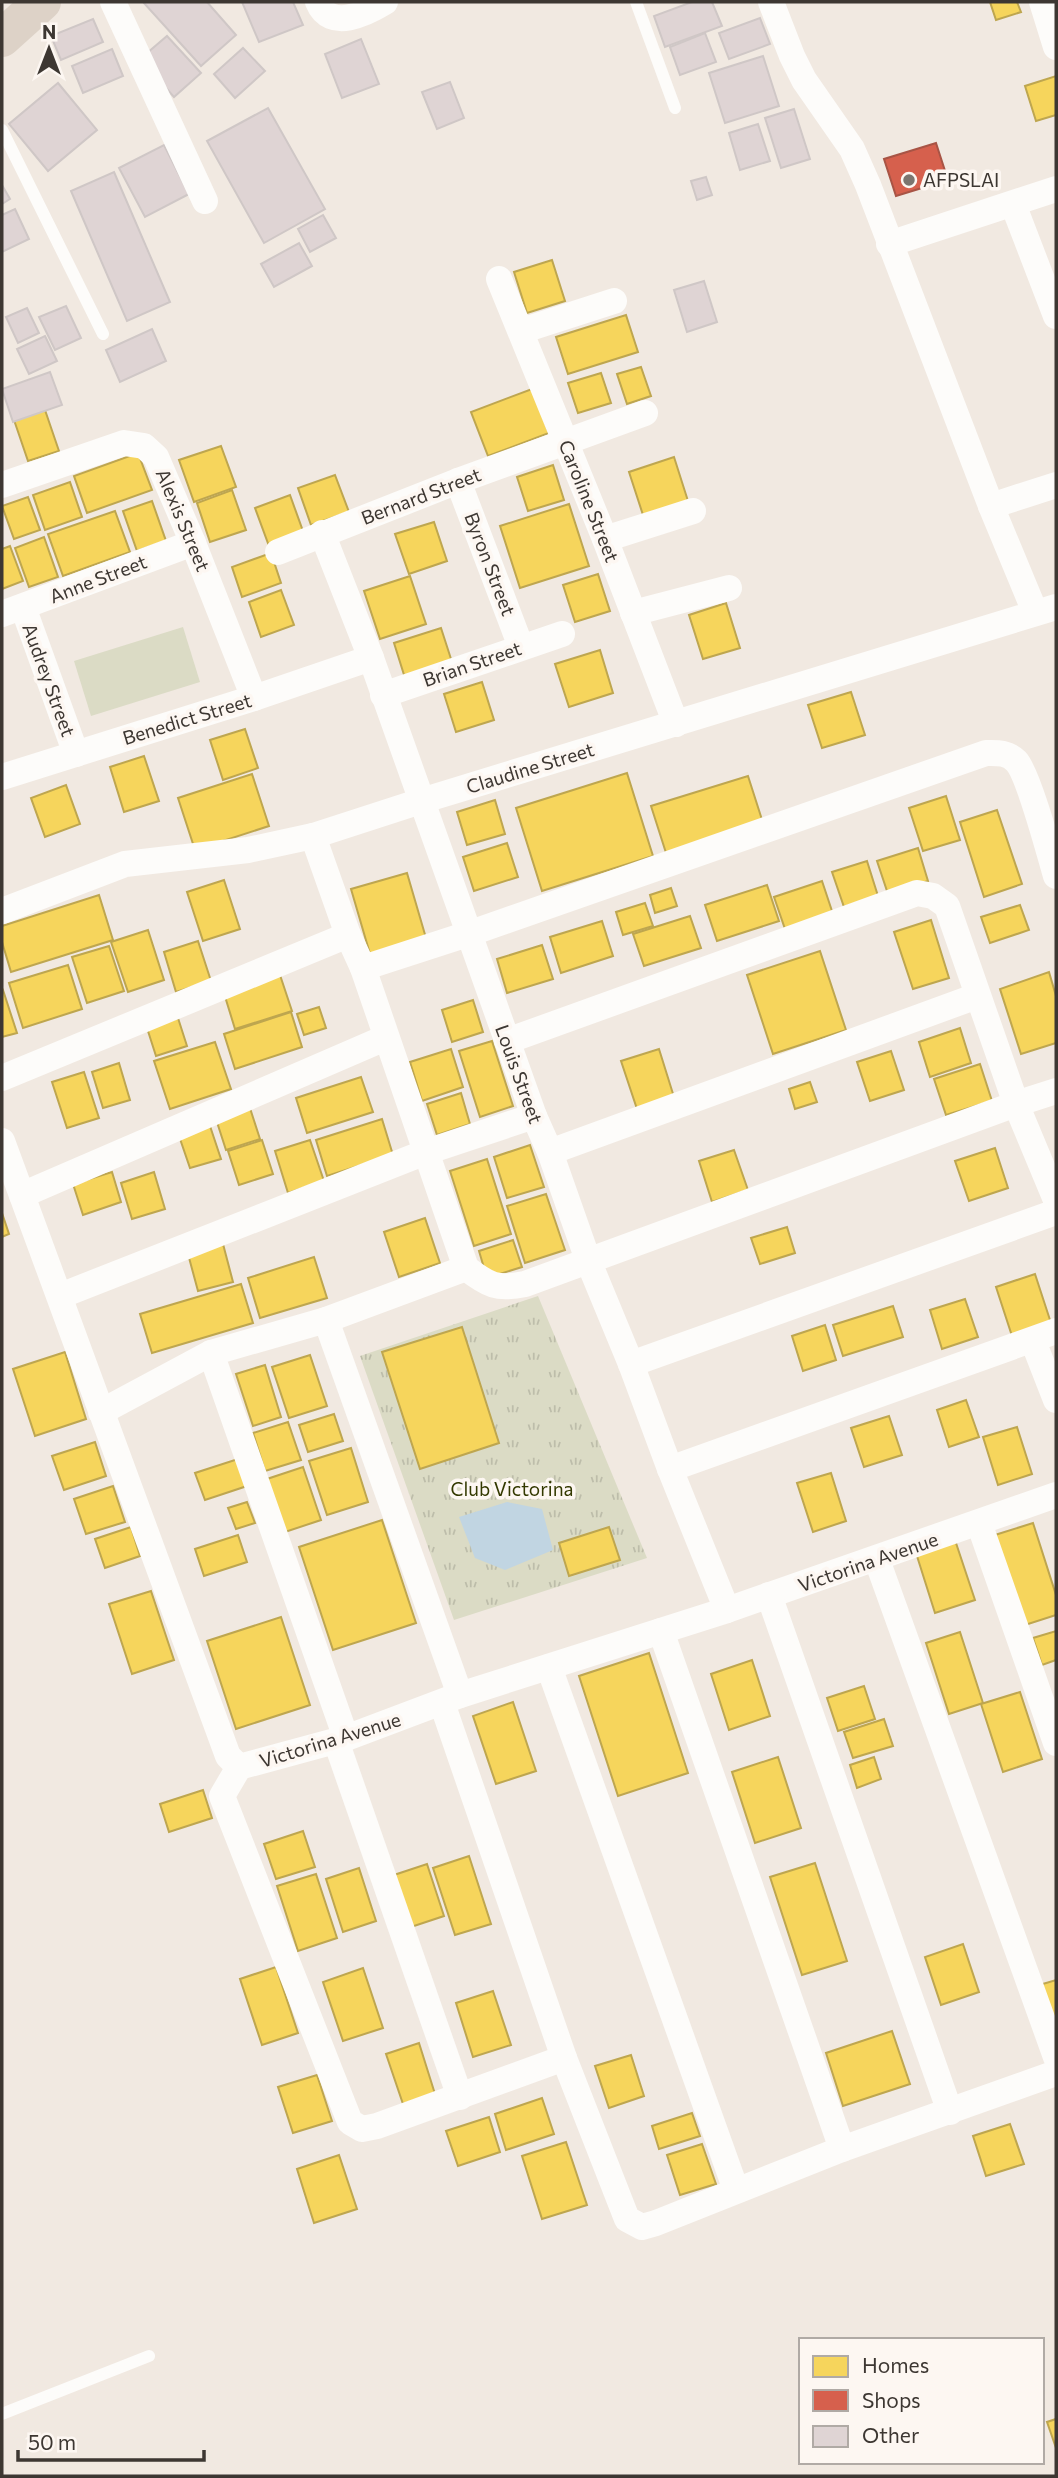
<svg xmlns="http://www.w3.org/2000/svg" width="1058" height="2478" font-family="Commissioner,sans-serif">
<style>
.park{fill:url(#park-tufts)}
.pitch{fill:#dbdbc5}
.water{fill:#c1d5e2}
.homes{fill:#f6d55c;stroke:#bea64f;stroke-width:2}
.shops{fill:#d6604d;stroke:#a85445;stroke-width:2}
.building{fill:#dfd4d4;stroke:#cfc7c6;stroke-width:2}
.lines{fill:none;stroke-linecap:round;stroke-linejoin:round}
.lane{stroke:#fdfcfa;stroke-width:12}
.street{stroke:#fdfcfa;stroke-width:26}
.highway{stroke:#ddd2c7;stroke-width:38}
.poi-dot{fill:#7c756f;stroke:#fdf7f2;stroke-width:2.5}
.labels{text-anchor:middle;stroke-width:7;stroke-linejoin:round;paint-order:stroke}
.poi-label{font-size:19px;fill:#3d3732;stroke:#fdf7f2;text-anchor:start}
.street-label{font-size:19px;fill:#3d3732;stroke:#fdf7f2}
.park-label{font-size:19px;fill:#333900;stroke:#fdf7f2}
</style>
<defs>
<pattern id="park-tufts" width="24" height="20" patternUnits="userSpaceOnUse" patternTransform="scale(1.75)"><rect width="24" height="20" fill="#dbdbc5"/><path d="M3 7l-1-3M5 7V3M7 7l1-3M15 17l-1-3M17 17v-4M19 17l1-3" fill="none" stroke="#bdbdaa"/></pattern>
</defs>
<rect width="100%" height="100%" fill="#f1e9e1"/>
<polygon class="park" points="538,1296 647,1558 454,1620 360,1356"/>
<polygon class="pitch" points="183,627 200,682 91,716 74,661"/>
<polygon class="water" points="507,1502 542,1509 553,1550 505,1570 475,1558 459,1517"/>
<g class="homes">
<polygon points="990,2 1017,2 1021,12 996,20"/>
<polygon points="1056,76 1056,115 1036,121 1025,86"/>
<polygon points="552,260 565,301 527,313 514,272"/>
<polygon points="626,315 638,352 568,374 556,337"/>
<polygon points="641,367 651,396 627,404 617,374"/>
<polygon points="601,373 611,403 578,413 568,383"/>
<polygon points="532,389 549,433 488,456 471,412"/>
<polygon points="45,410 59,451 28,461 14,420"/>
<polygon points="221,446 236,487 194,502 179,460"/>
<polygon points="138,453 152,490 87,513 74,476"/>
<polygon points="674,457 688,501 643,515 629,472"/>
<polygon points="553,465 564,500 528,511 517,477"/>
<polygon points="335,475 349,512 311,525 298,488"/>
<polygon points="70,482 82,517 45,530 33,495"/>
<polygon points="232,490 246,530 210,542 197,503"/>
<polygon points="290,495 304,534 269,546 255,508"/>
<polygon points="28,497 40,530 14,539 2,506"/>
<polygon points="152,501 166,541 137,551 123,511"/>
<polygon points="569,504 589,566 520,588 500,526"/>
<polygon points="115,511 130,552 63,576 48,534"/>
<polygon points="434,522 447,561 409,574 395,534"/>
<polygon points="44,537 58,577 29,587 15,548"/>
<polygon points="10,546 23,581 2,589 2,549"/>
<polygon points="271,553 281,583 242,597 232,567"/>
<polygon points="598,574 610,611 575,622 563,585"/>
<polygon points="410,576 426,624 380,639 364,591"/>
<polygon points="281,590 294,625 261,637 249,602"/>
<polygon points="726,603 740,648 703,659 689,615"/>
<polygon points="441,628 452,662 405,678 394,643"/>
<polygon points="600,650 613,693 569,707 555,664"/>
<polygon points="482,682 494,720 456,732 444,694"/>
<polygon points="851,692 865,735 822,748 808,705"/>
<polygon points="245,729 258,768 223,780 210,740"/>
<polygon points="144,756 159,801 124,812 110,767"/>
<polygon points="627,773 653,856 542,891 516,808"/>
<polygon points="252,774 269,826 195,850 178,798"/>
<polygon points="748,776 764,826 667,856 651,806"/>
<polygon points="66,785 80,824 45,837 31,798"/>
<polygon points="946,796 960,840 923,851 909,808"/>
<polygon points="495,800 505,834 467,845 457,812"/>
<polygon points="997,810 1022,884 984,897 960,822"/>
<polygon points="507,843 518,877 474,891 463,857"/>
<polygon points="918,848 928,881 888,894 877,861"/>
<polygon points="867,861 878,896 844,907 832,872"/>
<polygon points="407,873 426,938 370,954 351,889"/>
<polygon points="224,880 240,929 203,941 187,892"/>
<polygon points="822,881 833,914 785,929 774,897"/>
<polygon points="767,885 779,921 717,941 705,905"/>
<polygon points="671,888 677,906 655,913 650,895"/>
<polygon points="99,895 113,940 11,972 2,942 2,926"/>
<polygon points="645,903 653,926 623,935 616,912"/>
<polygon points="1020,905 1029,930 990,943 981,917"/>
<polygon points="690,916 701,948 644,966 633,934"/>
<polygon points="931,920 949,978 913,989 894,932"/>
<polygon points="602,921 613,956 561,973 550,937"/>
<polygon points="148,930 164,980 128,992 111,942"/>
<polygon points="198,941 211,981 176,992 164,952"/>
<polygon points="542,945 553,979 507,993 497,959"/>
<polygon points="109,946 124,991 87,1003 72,957"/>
<polygon points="820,951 846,1030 773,1054 747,975"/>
<polygon points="68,965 82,1009 23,1028 9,983"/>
<polygon points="279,972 292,1011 235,1029 223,990"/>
<polygon points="1049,972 1056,996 1056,1043 1021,1054 1000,989"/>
<polygon points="3,990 17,1033 2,1037 2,991"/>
<polygon points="473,1000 483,1032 452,1042 442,1010"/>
<polygon points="319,1007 326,1028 304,1035 297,1014"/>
<polygon points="291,1012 302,1047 235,1069 224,1034"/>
<polygon points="178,1018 187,1046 156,1056 147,1028"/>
<polygon points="960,1028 971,1063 930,1077 919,1042"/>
<polygon points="492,1041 513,1106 480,1117 459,1051"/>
<polygon points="215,1042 231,1089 170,1109 154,1061"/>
<polygon points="451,1049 463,1087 422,1101 410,1062"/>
<polygon points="659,1049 674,1097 637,1109 621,1061"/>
<polygon points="891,1051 904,1090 870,1101 857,1062"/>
<polygon points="119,1063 130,1100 103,1108 92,1072"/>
<polygon points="980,1064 992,1101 946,1115 934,1079"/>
<polygon points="84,1072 99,1118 67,1128 52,1082"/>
<polygon points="361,1077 373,1112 307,1133 296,1098"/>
<polygon points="810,1082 817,1102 795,1109 789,1089"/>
<polygon points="461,1093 470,1124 437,1135 427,1104"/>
<polygon points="249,1105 260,1139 226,1150 215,1116"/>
<polygon points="382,1119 393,1155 327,1176 316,1140"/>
<polygon points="209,1123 221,1159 190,1168 178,1133"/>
<polygon points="262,1140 273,1174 239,1185 228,1151"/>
<polygon points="310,1140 324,1181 288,1193 275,1151"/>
<polygon points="530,1145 544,1187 507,1198 494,1157"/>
<polygon points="995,1148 1008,1188 969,1201 955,1161"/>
<polygon points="734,1150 748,1190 712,1202 699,1161"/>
<polygon points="487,1159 511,1234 474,1246 450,1171"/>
<polygon points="112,1172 121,1202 83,1215 73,1184"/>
<polygon points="154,1172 165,1209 132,1219 121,1183"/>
<polygon points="546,1194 565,1250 525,1263 507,1206"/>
<polygon points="2,1213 9,1234 2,1237"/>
<polygon points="425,1218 440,1263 399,1277 384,1232"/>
<polygon points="787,1227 795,1253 760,1264 751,1238"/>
<polygon points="513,1240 522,1267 487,1278 479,1251"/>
<polygon points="223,1244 233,1282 198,1291 188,1254"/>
<polygon points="314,1257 327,1298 260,1318 248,1278"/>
<polygon points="1035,1274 1051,1323 1012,1336 996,1287"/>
<polygon points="241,1284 253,1323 152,1353 140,1314"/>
<polygon points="965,1299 978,1337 942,1349 930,1310"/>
<polygon points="893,1306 903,1337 843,1356 833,1325"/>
<polygon points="825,1325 836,1360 803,1371 792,1336"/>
<polygon points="462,1327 499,1443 420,1469 382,1352"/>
<polygon points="65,1352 86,1419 35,1436 13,1369"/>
<polygon points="310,1355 327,1406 289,1418 272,1367"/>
<polygon points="265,1365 281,1417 253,1426 236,1374"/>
<polygon points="966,1400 979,1437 949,1447 937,1410"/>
<polygon points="334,1414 343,1441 308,1452 299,1425"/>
<polygon points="889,1416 902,1455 864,1467 851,1428"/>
<polygon points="288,1422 301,1460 265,1471 253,1433"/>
<polygon points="1017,1427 1032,1474 998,1485 983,1437"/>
<polygon points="95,1442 106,1476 64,1490 52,1456"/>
<polygon points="351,1448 368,1502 327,1515 309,1461"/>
<polygon points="238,1459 247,1486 205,1500 195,1473"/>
<polygon points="303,1467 321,1520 285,1532 267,1479"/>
<polygon points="831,1473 846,1521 813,1532 797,1483"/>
<polygon points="113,1486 125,1522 86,1534 74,1499"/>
<polygon points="247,1502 255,1523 236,1529 228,1508"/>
<polygon points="382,1520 416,1623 333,1650 299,1547"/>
<polygon points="1033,1523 1056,1595 1056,1615 1025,1625 995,1535"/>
<polygon points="131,1527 140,1556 105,1568 95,1539"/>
<polygon points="609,1527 620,1560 569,1576 559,1543"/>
<polygon points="238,1535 247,1562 204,1576 195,1549"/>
<polygon points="955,1540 975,1600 935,1613 916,1553"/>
<polygon points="151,1591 174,1660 132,1674 109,1604"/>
<polygon points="281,1617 310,1705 236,1729 207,1641"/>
<polygon points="1056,1631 1056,1660 1042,1665 1033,1638"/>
<polygon points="960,1632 983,1703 949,1714 926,1643"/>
<polygon points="649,1653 688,1773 618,1796 579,1676"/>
<polygon points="752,1660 770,1716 729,1730 711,1674"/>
<polygon points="864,1686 875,1719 838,1731 827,1698"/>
<polygon points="1020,1692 1042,1759 1003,1772 981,1704"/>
<polygon points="513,1702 536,1771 496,1784 473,1716"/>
<polygon points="884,1719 893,1746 853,1758 844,1732"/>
<polygon points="778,1757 801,1828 755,1843 732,1772"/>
<polygon points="874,1757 881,1779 857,1788 850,1765"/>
<polygon points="203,1790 212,1818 169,1832 160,1804"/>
<polygon points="303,1831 315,1867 276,1879 264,1844"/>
<polygon points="469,1856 491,1924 455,1935 433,1868"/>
<polygon points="815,1863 847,1961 802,1975 770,1877"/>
<polygon points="427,1864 444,1916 408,1928 391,1876"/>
<polygon points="359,1868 376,1921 343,1932 326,1879"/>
<polygon points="316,1874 337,1938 298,1951 277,1886"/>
<polygon points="963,1944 979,1992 941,2005 925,1957"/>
<polygon points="276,1967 298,2033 262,2045 240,1979"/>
<polygon points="363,1968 383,2028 343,2041 323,1982"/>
<polygon points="1056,1980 1056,2047 1036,1986"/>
<polygon points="493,1991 511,2045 473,2057 456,2003"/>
<polygon points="892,2031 910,2084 843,2106 826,2053"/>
<polygon points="419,2043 435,2094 403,2104 386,2054"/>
<polygon points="631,2055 644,2096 609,2108 595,2066"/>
<polygon points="317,2075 332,2121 293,2133 278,2087"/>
<polygon points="542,2098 554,2134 506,2150 495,2114"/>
<polygon points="692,2113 700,2136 659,2149 652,2126"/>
<polygon points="489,2117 500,2152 458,2166 446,2131"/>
<polygon points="1010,2124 1024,2164 986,2176 973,2136"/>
<polygon points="566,2142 587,2205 542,2219 522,2156"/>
<polygon points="702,2144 716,2184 680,2195 667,2155"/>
<polygon points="339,2155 357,2209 314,2223 297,2169"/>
<polygon points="1056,2419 1056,2448 1047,2422"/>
</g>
<polygon class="shops" points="936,143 948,180 896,196 884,159"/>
<g class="building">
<polygon points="143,2 207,2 236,35 201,66"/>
<polygon points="242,2 293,2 303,25 259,42"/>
<polygon points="692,2 712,2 722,26 665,47 654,16"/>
<polygon points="760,18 770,44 729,59 719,33"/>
<polygon points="93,19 103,42 61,60 51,36"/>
<polygon points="705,33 716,62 680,75 670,47"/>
<polygon points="167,36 201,73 174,97 140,59"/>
<polygon points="361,39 379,84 342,98 325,54"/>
<polygon points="243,48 265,71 235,98 214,74"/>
<polygon points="112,49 123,76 83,93 72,66"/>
<polygon points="763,56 779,106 725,123 709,73"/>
<polygon points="450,82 464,118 437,129 422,92"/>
<polygon points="58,83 97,130 48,171 9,124"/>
<polygon points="268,108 325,209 264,243 207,141"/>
<polygon points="794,109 810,159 781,168 765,118"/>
<polygon points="758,124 770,161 740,170 729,133"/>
<polygon points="164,145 189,194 145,217 119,168"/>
<polygon points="114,172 170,302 127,321 71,191"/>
<polygon points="706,177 712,195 697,200 691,181"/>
<polygon points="2,185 10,199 2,204"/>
<polygon points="15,209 29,239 2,252 2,215"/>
<polygon points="323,215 336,238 310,252 298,229"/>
<polygon points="299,243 312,266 274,287 261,264"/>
<polygon points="704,281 717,322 687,332 674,290"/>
<polygon points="66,306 81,338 55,350 39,317"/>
<polygon points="27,308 39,333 18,343 6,317"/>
<polygon points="152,329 166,361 120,382 106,350"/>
<polygon points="45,336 57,361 29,374 17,349"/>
<polygon points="50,372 62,405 13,422 2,389"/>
</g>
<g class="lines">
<g class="lane">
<polyline points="636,2 675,108"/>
<polyline points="2,130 103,334"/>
<polyline points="2,2414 149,2356"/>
</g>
<g class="street">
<polyline points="113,2 205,201"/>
<path d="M318,2C330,32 367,13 385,2"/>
<polyline points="771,2 792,56 804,80 852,149 868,185 991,506 1035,612"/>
<polyline points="1042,2 1056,47"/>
<polyline points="1013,204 1056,316"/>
<polyline points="889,244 1056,189"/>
<polyline points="499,279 605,539 676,724"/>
<polyline points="521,331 614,301"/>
<polyline points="458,481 521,647"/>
<polyline points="2,485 124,443 144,446 156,457 193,543 254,698"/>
<polyline points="991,506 1056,485"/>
<polyline points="322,533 371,658 534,1116 550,1152 588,1260 631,1364 670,1469 727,1610"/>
<polyline points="605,539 693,511"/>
<polyline points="278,552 458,481 645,413"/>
<polyline points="23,607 76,754"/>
<polyline points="633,613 729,588"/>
<polyline points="2,614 193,543"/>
<polyline points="383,695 562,634"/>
<polyline points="2,777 254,698 371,658"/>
<path d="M313,836L348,935L363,968L466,1268C488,1285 497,1290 525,1284L1016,1104L1056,1091"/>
<polyline points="2,911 125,864 248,850 313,836 421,801 1056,607"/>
<path d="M363,968L468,934L986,753C997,753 1007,752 1016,761C1028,773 1050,855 1056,876"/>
<polyline points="507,1041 917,893 933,896 947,906 1016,1104 1056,1200"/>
<polyline points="2,1078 348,935"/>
<polyline points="2,1141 228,1756 239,1767 346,1738 460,1695 727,1610 1056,1495"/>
<polyline points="550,1152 977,996"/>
<polyline points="22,1195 385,1038"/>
<polyline points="60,1296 426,1152 534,1116"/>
<polyline points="326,1320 460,1695"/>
<polyline points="1033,1341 1056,1400"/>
<polyline points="211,1353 346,1738"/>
<polyline points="631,1364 1056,1212"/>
<polyline points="101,1412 211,1353 326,1320 466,1268"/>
<polyline points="670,1469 1056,1331"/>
<polyline points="979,1523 1056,1743"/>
<polyline points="877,1560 1056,2057"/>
<polyline points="769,1595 950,2112"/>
<polyline points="661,1631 842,2149"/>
<polyline points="549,1667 736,2190"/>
<polyline points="442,1703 564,2058 627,2219 642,2227 656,2223 842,2149 1056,2073"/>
<polyline points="336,1741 460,2097"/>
<polyline points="239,1767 222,1796 350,2122 362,2129 377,2126 564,2058"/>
</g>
<polyline class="highway" points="2,38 42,2"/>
</g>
<circle class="poi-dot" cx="909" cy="180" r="7"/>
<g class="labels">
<g class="poi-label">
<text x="923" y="187">AFPSLAI</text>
</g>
<g class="street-label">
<text transform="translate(421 496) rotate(-21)" y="7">Bernard Street</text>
<text transform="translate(589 501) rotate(68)" y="7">Caroline Street</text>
<text transform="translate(183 520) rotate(67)" y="7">Alexis Street</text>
<text transform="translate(490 564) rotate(69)" y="7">Byron Street</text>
<text transform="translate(98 579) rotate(-21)" y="7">Anne Street</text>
<text transform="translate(472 664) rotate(-19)" y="7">Brian Street</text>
<text transform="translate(49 680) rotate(70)" y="7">Audrey Street</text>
<text transform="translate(187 719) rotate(-17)" y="7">Benedict Street</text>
<text transform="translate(530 768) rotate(-17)" y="7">Claudine Street</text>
<text transform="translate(519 1074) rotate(70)" y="7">Louis Street</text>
<text transform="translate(868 1562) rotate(-19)" y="7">Victorina Avenue</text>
<text transform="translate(330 1740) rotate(-17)" y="7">Victorina Avenue</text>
</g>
<g class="park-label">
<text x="512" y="1496">Club Victorina</text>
</g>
</g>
<rect width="1058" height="2478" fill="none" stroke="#3d3732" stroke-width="7"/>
<rect x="799" y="2338" width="245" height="126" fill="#fdf7f2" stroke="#b0aaa5" stroke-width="2"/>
<rect x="813" y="2356" width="35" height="21" fill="#f6d55c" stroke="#b0aaa5" stroke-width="2"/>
<text x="862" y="2373" font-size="21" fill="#3d3732">Homes</text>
<rect x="813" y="2390" width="35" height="21" fill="#d6604d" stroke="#b0aaa5" stroke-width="2"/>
<text x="862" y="2408" font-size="21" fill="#3d3732">Shops</text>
<rect x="813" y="2426" width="35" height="21" fill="#dfd4d4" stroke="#b0aaa5" stroke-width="2"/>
<text x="862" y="2443" font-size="21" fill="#3d3732">Other</text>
<g transform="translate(49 49)" stroke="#fdf7f2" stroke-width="5" paint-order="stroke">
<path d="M0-5L12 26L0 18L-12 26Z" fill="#3d3732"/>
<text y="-10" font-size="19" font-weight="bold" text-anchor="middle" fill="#3d3732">N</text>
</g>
<path d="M18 2450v10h186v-10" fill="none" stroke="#3d3732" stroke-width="3.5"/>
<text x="28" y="2450" font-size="21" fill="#3d3732" stroke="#fdf7f2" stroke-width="5" paint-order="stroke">50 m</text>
</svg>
